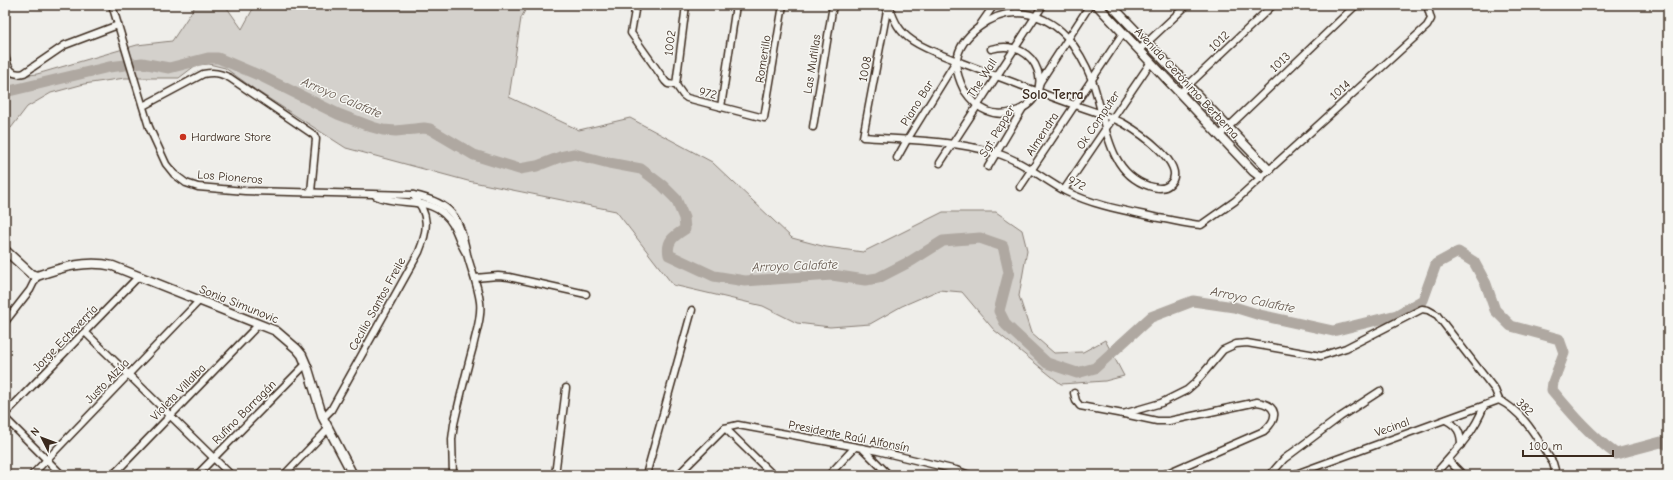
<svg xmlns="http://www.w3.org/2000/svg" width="1673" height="480" font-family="'Comic Neue',sans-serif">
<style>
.green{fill:#d4d1cc;stroke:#887e75}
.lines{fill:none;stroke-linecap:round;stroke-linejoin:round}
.river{stroke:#afa8a1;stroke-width:11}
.street-casing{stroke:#3b2a1e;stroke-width:9}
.secondary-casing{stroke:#3b2a1e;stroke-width:11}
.street{stroke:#f6f6f2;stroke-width:6}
.secondary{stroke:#f6f6f2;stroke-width:8}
.poi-dot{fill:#c8321e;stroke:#f6f6f2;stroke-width:1.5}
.labels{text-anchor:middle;stroke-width:3;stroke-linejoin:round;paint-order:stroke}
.street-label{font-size:12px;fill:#3b2a1e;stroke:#f6f6f2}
.poi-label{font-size:12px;fill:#3b2a1e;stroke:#f6f6f2;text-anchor:start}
.water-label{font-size:13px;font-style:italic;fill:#64564c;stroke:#f6f6f2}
.quarter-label{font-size:14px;font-weight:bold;fill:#3b2a1e;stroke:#f6f6f2}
</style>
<rect width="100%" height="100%" fill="#efeeea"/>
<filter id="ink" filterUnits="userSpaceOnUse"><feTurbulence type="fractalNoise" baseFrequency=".025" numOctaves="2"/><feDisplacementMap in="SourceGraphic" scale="8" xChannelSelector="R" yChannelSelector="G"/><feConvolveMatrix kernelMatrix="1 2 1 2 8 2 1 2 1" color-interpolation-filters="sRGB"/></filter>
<g filter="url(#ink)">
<polygon class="green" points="196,5 225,5 242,29 255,5 528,5 521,18 509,97 579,130 630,118 712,162 792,238 826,247 863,252 943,212 996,212 1022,230 1027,250 1019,296 1031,333 1054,353 1083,352 1105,340 1124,376 1105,381 1061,384 994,330 962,292 939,290 902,306 870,324 830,327 797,323 763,306 673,285 616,211 468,181 346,148 257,91 225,68 209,64 196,65 179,78 125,78 84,84 51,93 27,107 11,128 5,128 5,78 37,74 137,45 172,41"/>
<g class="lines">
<path class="river" d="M5,92L109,67L142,63L169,68L208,58H218L263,77L338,114L372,127L383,130L396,131L424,128L430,129L474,155L519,169L537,166L560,157L574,154L609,163L641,169L662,185L676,199L684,218L685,229C674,236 666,241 669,255L714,276L745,281L832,275L865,280L878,278L911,261L943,241L980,238L1003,246L1009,272L999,311L1006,325L1047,363L1077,373L1095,368L1151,317L1193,301L1234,307L1260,315L1333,331L1397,315L1423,300L1436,264L1458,252L1474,262L1486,284L1495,310L1511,326L1559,339L1564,353L1553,382L1552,390C1572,414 1591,436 1616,454L1661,442L1668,445"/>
<g class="street-casing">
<g id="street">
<path d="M112,5L149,127L166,164L174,174L186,183L198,187L245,191L413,195C453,203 459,217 467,254C471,270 478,285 480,302C482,317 476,332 473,347C466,372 460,398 454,424L452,439L453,475"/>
<polyline points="636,5 631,33 665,81 668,84 676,85"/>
<path d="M888,5L863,137C908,140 952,140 996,153C1022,161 1042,178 1065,191C1095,206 1127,211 1159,218C1172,220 1187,224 1201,225L1235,201L1427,26L1431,19L1427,5"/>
<path d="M889,5C894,21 899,32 913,41C928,51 946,56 962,63C999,77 1035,91 1072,104C1089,110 1107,115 1123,123C1137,131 1189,165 1170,184C1164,190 1156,188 1149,186C1105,172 1106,117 1092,80C1086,65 1078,50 1067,37C1054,23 1036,13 1016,13C993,13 960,35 957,60C955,70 960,82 964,90C970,99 977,107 987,111C996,115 1005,114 1013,112C1060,99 1039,35 991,49"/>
<polyline points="980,25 994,5"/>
<polyline points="1139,50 1187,5"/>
<path d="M5,56C8,67 11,77 24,73L65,45L118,25"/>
<polyline points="1040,82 1090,5"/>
<polyline points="676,85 683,95 687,98 764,118 783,5"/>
<polyline points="676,85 686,5"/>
<polyline points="1180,93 1273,5"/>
<path d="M143,106L203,74C214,72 220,73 230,78L314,135L316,139L311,192"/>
<polyline points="721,107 736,5"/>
<polyline points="813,127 833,5"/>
<polyline points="1220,135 1356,5"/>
<polyline points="897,158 907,140 956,61"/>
<polyline points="940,163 1043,5"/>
<polyline points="988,167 1023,108"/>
<polyline points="1020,187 1123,33"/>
<polyline points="1064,190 1151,62"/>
<path d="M376,196C402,208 434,193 453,225C458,234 460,244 466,253"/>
<polyline points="475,278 498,276 509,277 586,294"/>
<polyline points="5,322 30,290 37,276"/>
<polyline points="86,333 231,475"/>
<polyline points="1074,393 1076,401 1080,406 1123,414 1161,403 1187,390 1196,382 1223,350 1236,344 1247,343 1321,356 1346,348 1422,309 1428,310 1437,315 1495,390 1499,400"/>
<path d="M1499,400C1525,413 1537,439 1553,463L1555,470L1554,475"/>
<polyline points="5,414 139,276"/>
<path d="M1124,414L1157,421H1169L1257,402C1278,405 1279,418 1264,431L1163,475"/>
<polyline points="5,418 62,475"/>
<path d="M323,418L331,410L419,252C428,230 430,214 413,195"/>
<path d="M1446,420C1457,426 1461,432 1461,445"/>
<polyline points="725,428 773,475"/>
<polyline points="862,448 889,475"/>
<polyline points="1448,460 1463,475"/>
<polyline points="32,475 199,301"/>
<polyline points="113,475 259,324"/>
<polyline points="197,475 306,364"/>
<polyline points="284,475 328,429"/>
<polyline points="555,475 566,388"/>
<polyline points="646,475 692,310"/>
<polyline points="678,475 725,428 738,425 878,451 956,470 969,475"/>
<polyline points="829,475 855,447"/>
<polyline points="1270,475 1284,459 1340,417 1380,391"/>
<polyline points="1293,475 1499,400"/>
<path d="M1434,475C1453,454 1474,433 1484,406"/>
</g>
</g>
<g class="secondary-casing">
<g id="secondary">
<polyline points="1097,5 1253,171 1261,177"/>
<polyline points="1111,5 1269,170"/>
<path d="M5,250L31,274L37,276C62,267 87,260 113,266L276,331L297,349L302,355L308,369L323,418L353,475"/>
</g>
</g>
<use href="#street" class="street"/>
<use href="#secondary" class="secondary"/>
</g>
</g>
<circle class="poi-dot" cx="183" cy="137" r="4"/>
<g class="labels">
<g class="street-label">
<text transform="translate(1219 41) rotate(-44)" y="4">1012</text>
<text transform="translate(670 43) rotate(-82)" y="4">1002</text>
<text transform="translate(763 59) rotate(-81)" y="4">Romerillo</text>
<text transform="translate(1280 62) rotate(-44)" y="4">1013</text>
<text transform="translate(812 64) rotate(-81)" y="4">Las Mutillas</text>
<text transform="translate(865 69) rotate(-79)" y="4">1008</text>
<text transform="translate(982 78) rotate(-57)" y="4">The Wall</text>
<text transform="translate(1187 83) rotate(47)" y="4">Avenida Gerónimo Berberna</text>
<text transform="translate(1340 90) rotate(-42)" y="4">1014</text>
<text transform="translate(708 93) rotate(14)" y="4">972</text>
<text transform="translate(917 103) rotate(-58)" y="4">Piano Bar</text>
<text transform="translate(1098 120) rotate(-56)" y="4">Ok Computer</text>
<text transform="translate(997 131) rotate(-59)" y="4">Sgt. Pepper</text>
<text transform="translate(1042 134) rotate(-57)" y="4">Almendra</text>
<text transform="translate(230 177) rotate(5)" y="4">Los Pioneros</text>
<text transform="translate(1077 183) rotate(27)" y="4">972</text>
<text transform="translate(239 304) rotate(22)" y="4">Sonia Simunovic</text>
<text transform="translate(377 304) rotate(-61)" y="4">Cecilio Santos Freile</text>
<text transform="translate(65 338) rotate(-46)" y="4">Jorge Echeverría</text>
<text transform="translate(107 381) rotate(-46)" y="4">Justo Alzúa</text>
<text transform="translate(178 392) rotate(-46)" y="4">Violeta Villalba</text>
<text transform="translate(1525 407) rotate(45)" y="4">382</text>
<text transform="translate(244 412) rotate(-45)" y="4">Rufino Barragán</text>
<text transform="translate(1392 427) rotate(-20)" y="4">Vecinal</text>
<text transform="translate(849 436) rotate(11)" y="4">Presidente Raúl Alfonsín</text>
</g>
<g class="poi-label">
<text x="191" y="141">Hardware Store</text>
</g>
<g class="water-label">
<text transform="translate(342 97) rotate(23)" y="5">Arroyo Calafate</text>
<text transform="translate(795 265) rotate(-2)" y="5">Arroyo Calafate</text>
<text transform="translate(1253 299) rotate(12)" y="5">Arroyo Calafate</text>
</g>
<g class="quarter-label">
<text x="1053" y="99">Solo Terra</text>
</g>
</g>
<rect width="1673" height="480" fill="none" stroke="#f6f6f2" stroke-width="20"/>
<rect x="10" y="10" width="1653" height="460" fill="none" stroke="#3b2a1e" stroke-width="1.5" filter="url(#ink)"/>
<g transform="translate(42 438) rotate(312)" stroke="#f6f6f2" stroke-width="3" paint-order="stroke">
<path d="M0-3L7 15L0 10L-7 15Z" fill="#3b2a1e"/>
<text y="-6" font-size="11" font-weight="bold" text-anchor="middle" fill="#3b2a1e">N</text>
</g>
<path d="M1523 450v6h90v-6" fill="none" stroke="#3b2a1e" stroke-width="2"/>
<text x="1529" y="450" font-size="12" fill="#3b2a1e" stroke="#f6f6f2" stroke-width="3" paint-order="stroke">100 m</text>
</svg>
